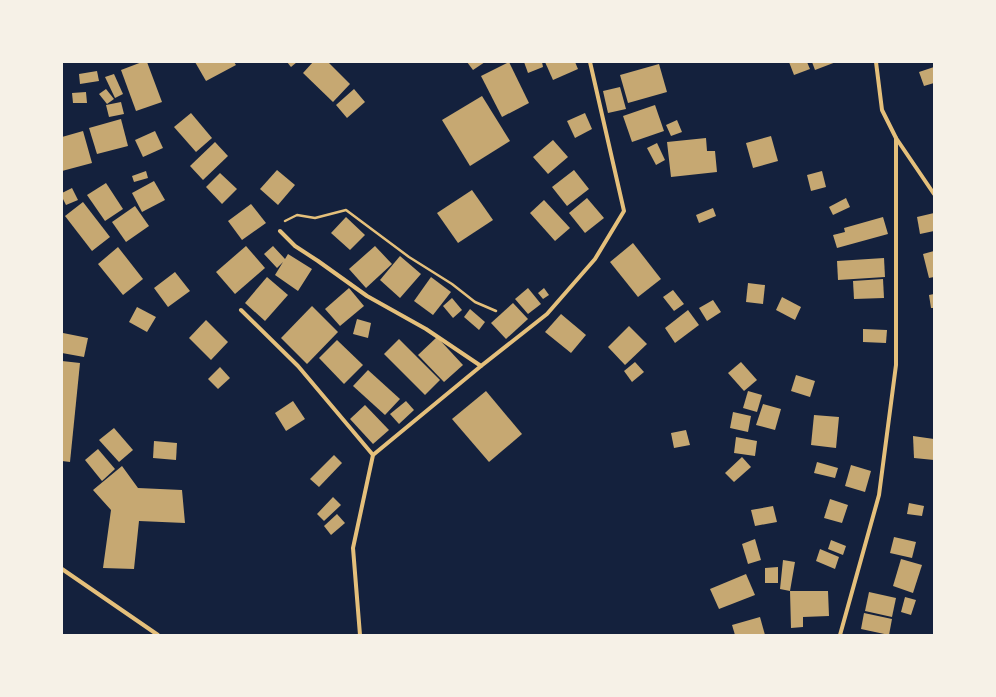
<svg xmlns="http://www.w3.org/2000/svg" width="996" height="697" font-family="Quicksand,sans-serif">
<style>
.building{fill:#c6a872}
.lines{fill:none;stroke-linecap:round;stroke-linejoin:round}
.path{stroke:#e5c07b;stroke-width:2.5}
.minor{stroke:#e5c07b;stroke-width:4}
</style>
<rect width="100%" height="100%" fill="#14213d"/>
<g class="building">
<polygon points="142,62 147,62 162,102 136,111 121,70"/>
<polygon points="195,62 234,62 236,65 206,81"/>
<polygon points="287,62 297,62 291,67"/>
<polygon points="313,62 328,62 350,84 333,102 303,73"/>
<polygon points="467,62 485,62 473,70"/>
<polygon points="509,62 529,103 502,117 481,76"/>
<polygon points="524,62 542,62 543,67 528,73"/>
<polygon points="545,62 575,62 578,69 553,80"/>
<polygon points="789,62 807,62 810,69 794,75"/>
<polygon points="812,62 836,62 815,70"/>
<polygon points="659,64 667,92 628,103 620,75"/>
<polygon points="934,67 934,83 924,86 919,72"/>
<polygon points="97,71 99,81 80,84 79,74"/>
<polygon points="114,74 123,94 115,98 105,77"/>
<polygon points="620,87 626,109 608,113 603,91"/>
<polygon points="106,89 114,99 107,104 99,94"/>
<polygon points="354,89 365,102 347,118 336,105"/>
<polygon points="86,92 87,103 73,103 72,93"/>
<polygon points="482,96 510,141 470,166 442,120"/>
<polygon points="121,102 124,114 109,117 106,105"/>
<polygon points="655,105 664,131 632,142 623,116"/>
<polygon points="191,113 212,138 196,152 174,127"/>
<polygon points="585,113 592,129 575,138 567,121"/>
<polygon points="121,119 128,146 97,154 89,128"/>
<polygon points="677,120 682,132 671,136 666,125"/>
<polygon points="83,131 92,163 62,171 62,137"/>
<polygon points="155,131 163,148 143,157 135,140"/>
<polygon points="771,136 778,161 753,168 746,143"/>
<polygon points="706,138 707,151 715,151 717,172 671,177 667,142"/>
<polygon points="553,140 568,157 548,174 533,157"/>
<polygon points="215,142 228,156 203,180 190,166"/>
<polygon points="657,143 665,160 656,165 647,148"/>
<polygon points="277,170 295,185 278,205 260,189"/>
<polygon points="574,170 589,189 567,206 552,187"/>
<polygon points="146,171 148,178 134,182 132,176"/>
<polygon points="822,171 826,187 811,191 807,175"/>
<polygon points="220,173 237,189 222,204 206,187"/>
<polygon points="154,181 165,200 142,212 132,193"/>
<polygon points="106,183 123,209 105,221 87,195"/>
<polygon points="72,188 78,200 66,205 62,197 62,193"/>
<polygon points="472,190 493,220 458,243 437,213"/>
<polygon points="587,198 604,218 585,233 569,213"/>
<polygon points="846,198 850,207 833,215 829,207"/>
<polygon points="544,200 570,228 555,241 530,213"/>
<polygon points="83,202 110,237 92,251 65,216"/>
<polygon points="251,204 266,223 242,240 228,221"/>
<polygon points="135,206 149,226 126,242 112,222"/>
<polygon points="713,208 716,216 699,223 696,215"/>
<polygon points="934,213 934,231 920,234 917,217"/>
<polygon points="346,217 365,235 350,250 331,233"/>
<polygon points="883,217 888,234 837,248 833,235 845,232 844,228"/>
<polygon points="633,243 661,279 638,297 610,262"/>
<polygon points="246,246 265,268 235,294 216,272"/>
<polygon points="273,246 285,259 288,254 312,269 298,291 275,275 283,262 277,268 264,254"/>
<polygon points="375,246 392,264 366,288 349,269"/>
<polygon points="118,247 143,279 123,295 98,264"/>
<polygon points="934,251 934,277 929,278 923,254"/>
<polygon points="400,256 421,274 400,298 380,280"/>
<polygon points="884,258 885,277 838,280 837,261"/>
<polygon points="175,272 190,291 168,307 154,288"/>
<polygon points="267,277 288,295 265,321 245,303"/>
<polygon points="431,277 451,292 433,315 414,301"/>
<polygon points="883,279 884,298 854,299 853,281"/>
<polygon points="748,283 765,285 763,304 746,302"/>
<polygon points="349,288 364,306 340,326 325,309"/>
<polygon points="528,288 541,304 528,314 515,299"/>
<polygon points="544,288 549,295 543,299 538,293"/>
<polygon points="673,290 684,304 674,311 663,297"/>
<polygon points="934,294 934,308 931,308 929,295"/>
<polygon points="782,297 801,307 795,320 776,310"/>
<polygon points="452,298 462,310 453,318 443,306"/>
<polygon points="713,300 721,312 707,321 699,308"/>
<polygon points="513,303 528,319 506,339 491,323"/>
<polygon points="312,306 338,332 307,364 281,338"/>
<polygon points="137,307 156,317 147,332 129,322"/>
<polygon points="470,309 485,322 479,330 464,317"/>
<polygon points="688,310 699,325 675,343 665,328"/>
<polygon points="561,314 586,335 571,353 545,332"/>
<polygon points="357,319 371,323 368,338 353,334"/>
<polygon points="206,320 228,342 211,360 189,338"/>
<polygon points="629,326 647,344 625,365 608,347"/>
<polygon points="863,329 887,330 886,343 863,342"/>
<polygon points="63,333 88,338 84,357 62,353"/>
<polygon points="437,337 463,365 444,382 418,355"/>
<polygon points="399,339 440,380 425,395 384,354"/>
<polygon points="337,340 363,365 344,384 319,358"/>
<polygon points="62,361 80,363 70,462 62,461"/>
<polygon points="635,362 644,372 632,382 624,371"/>
<polygon points="741,362 757,380 744,391 728,373"/>
<polygon points="220,367 230,378 218,389 208,379"/>
<polygon points="368,370 400,399 385,415 353,386"/>
<polygon points="796,375 815,381 810,397 791,391"/>
<polygon points="486,391 522,434 489,462 452,419"/>
<polygon points="748,391 762,395 757,412 743,408"/>
<polygon points="293,401 305,419 286,431 275,413"/>
<polygon points="406,401 414,410 399,424 390,414"/>
<polygon points="763,404 781,409 775,430 756,425"/>
<polygon points="365,405 389,430 373,444 350,419"/>
<polygon points="733,412 751,416 748,432 730,428"/>
<polygon points="814,415 839,417 836,448 811,445"/>
<polygon points="114,428 133,450 119,462 99,440"/>
<polygon points="686,430 690,445 674,448 671,433"/>
<polygon points="913,436 934,439 934,460 914,458"/>
<polygon points="736,437 757,441 755,456 734,453"/>
<polygon points="154,441 177,443 176,460 153,458"/>
<polygon points="98,449 115,469 102,481 85,460"/>
<polygon points="334,455 342,463 319,487 310,479"/>
<polygon points="742,457 751,467 734,482 725,473"/>
<polygon points="817,462 838,468 835,478 814,473"/>
<polygon points="851,465 871,471 865,492 845,486"/>
<polygon points="122,466 138,488 182,490 185,523 139,521 134,569 103,568 111,510 93,490"/>
<polygon points="333,497 341,505 324,521 317,514"/>
<polygon points="830,499 848,505 842,523 824,518"/>
<polygon points="909,503 924,506 922,516 907,514"/>
<polygon points="773,506 777,522 755,526 751,510"/>
<polygon points="337,514 345,523 331,535 324,526"/>
<polygon points="894,537 916,542 912,558 890,553"/>
<polygon points="755,539 761,560 748,564 742,544"/>
<polygon points="831,540 846,546 843,555 828,549"/>
<polygon points="820,549 839,557 835,569 816,561"/>
<polygon points="901,559 922,565 913,593 893,586"/>
<polygon points="783,560 795,562 790,591 828,591 829,616 803,617 803,627 791,628 790,591 780,589"/>
<polygon points="778,567 778,583 765,583 765,568"/>
<polygon points="746,574 755,595 719,609 710,589"/>
<polygon points="869,592 896,598 892,617 865,611"/>
<polygon points="905,597 916,600 911,615 901,612"/>
<polygon points="864,613 892,619 889,635 861,629"/>
<polygon points="760,617 765,635 735,635 732,625"/>
</g>
<g class="lines">
<polyline class="path" points="285,221 297,215 315,218 346,210 409,257 452,284 475,302 496,311"/>
<g class="minor">
<polyline points="896,138 934,194"/>
<polyline points="280,231 295,246 318,261 367,296 426,329 481,366"/>
<polyline points="241,310 298,366 373,455"/>
<polyline points="62,569 158,635"/>
<polyline points="360,635 353,548 373,455 481,366 547,314 595,259 624,211 590,62"/>
<polyline points="840,635 879,495 896,365 896,138 882,110 876,62"/>
</g>
</g>
<rect width="996" height="697" fill="none" stroke="#f6f1e7" stroke-width="126"/>
</svg>
